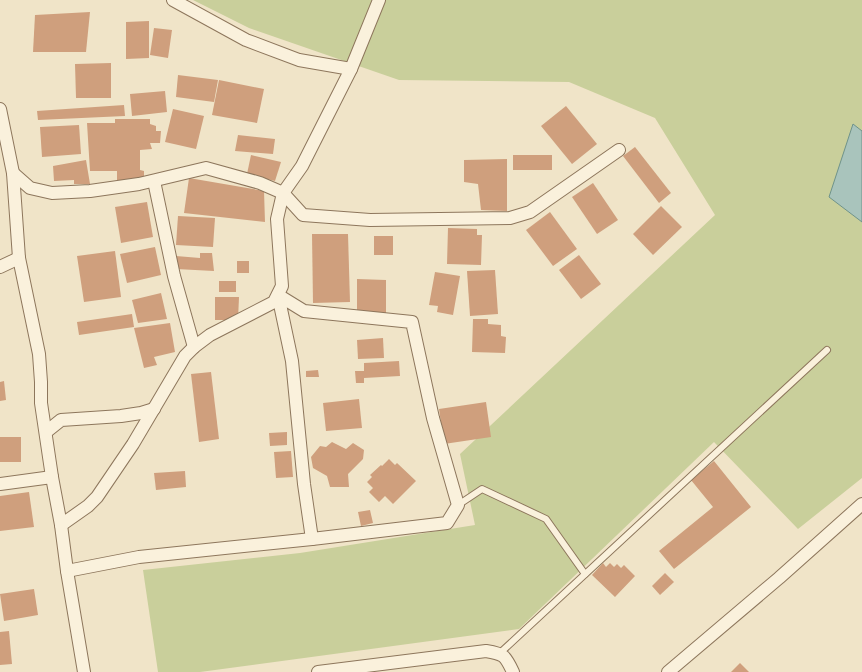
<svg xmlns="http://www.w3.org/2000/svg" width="862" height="672" font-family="'Libre Baskerville',serif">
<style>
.green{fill:#c9cf9b}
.water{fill:#a9c4bc;stroke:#6f938a}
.building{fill:#cf9f7d}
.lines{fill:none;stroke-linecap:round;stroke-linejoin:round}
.lane-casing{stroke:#8d765c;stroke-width:8}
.street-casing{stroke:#8d765c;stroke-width:14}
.lane{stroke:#faf1dc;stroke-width:6}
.street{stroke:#faf1dc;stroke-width:12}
</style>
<rect width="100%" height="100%" fill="#f0e4c8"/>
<polygon class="green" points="193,0 862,0 862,478 798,529 714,442 519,629 200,672 158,672 143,570 300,553 475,525 460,454 715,215 655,118 569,82 399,80 249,28"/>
<polygon class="water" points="853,124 862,131 862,222 829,197"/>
<g class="building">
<polygon points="90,12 86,52 33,52 35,15"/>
<polygon points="149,21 149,58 126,59 126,22"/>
<polygon points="154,28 172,30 168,58 150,55"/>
<polygon points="111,63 111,98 76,98 75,64"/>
<polygon points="178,75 218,80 214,102 176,97"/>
<polygon points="219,80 264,89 257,123 212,115"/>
<polygon points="165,91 167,112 132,116 130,94"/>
<polygon points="124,105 125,116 38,120 37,111"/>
<polygon points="566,106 597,144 572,164 541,126"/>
<polygon points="173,109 204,116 196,149 165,142"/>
<polygon points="115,119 150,119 150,124 156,126 156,131 161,131 160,143 150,143 152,149 140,150 140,170 144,171 144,182 117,180 117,171 90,171 87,123 115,123"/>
<polygon points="79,125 81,154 42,157 40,127"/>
<polygon points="238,135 275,139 273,154 235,151"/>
<polygon points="635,147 671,193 659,203 623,156"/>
<polygon points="251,155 281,162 275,181 247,174"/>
<rect x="513" y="155" width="39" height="15"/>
<polygon points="507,159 507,211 481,210 478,184 464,182 464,160"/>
<polygon points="86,160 90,184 74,184 74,180 54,181 53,166"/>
<polygon points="189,178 264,191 265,222 184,213"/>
<polygon points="593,183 618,220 597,234 572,197"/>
<polygon points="147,202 153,237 121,243 115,207"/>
<polygon points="661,206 682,227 653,255 633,234"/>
<polygon points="550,212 577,249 553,266 526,230"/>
<polygon points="178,216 215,218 213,247 176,245"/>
<polygon points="448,228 477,229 477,235 482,235 481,265 447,264"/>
<polygon points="312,234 348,234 350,302 313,303"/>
<rect x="374" y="236" width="19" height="19"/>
<polygon points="155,247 161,275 127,283 120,254"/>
<polygon points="115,251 121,297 84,302 77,256"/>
<polygon points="200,253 212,253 214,271 176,269 176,256 200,258"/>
<polygon points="579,255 601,284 581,299 559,270"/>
<rect x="237" y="261" width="12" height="12"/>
<polygon points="495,270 498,314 470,316 467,271"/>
<polygon points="435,272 460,276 453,315 437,312 438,306 429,305"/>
<polygon points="357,279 386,280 386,315 357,314"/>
<rect x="219" y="281" width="17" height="11"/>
<polygon points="161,293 167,319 138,323 132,300"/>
<polygon points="215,297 239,297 238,320 215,320"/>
<polygon points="132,314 134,327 79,335 77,322"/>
<polygon points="473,319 488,319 488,324 501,325 501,336 506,337 505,353 472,352"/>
<polygon points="170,323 175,352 154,357 157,365 144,368 134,328"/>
<polygon points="383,338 384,358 358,359 357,340"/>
<polygon points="399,361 400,376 364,378 364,383 356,383 355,371 364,371 364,363"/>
<polygon points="318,370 319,377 306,377 306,371"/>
<polygon points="211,372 219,439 199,442 191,374"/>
<polygon points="4,381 6,400 0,401 0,382"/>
<polygon points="359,399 362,428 326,431 323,403"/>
<polygon points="486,402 491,437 444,444 439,409"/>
<polygon points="287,432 287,445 270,446 269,433"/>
<rect x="0" y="437" width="21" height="25"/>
<polygon points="332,442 346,449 353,443 364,450 363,459 348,474 349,487 330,487 327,476 313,468 311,457 320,446 326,447"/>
<polygon points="291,451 293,477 276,478 274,452"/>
<polygon points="389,459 395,465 397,463 416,481 393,504 385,496 379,502 369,492 373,488 367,482 372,477 370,475 381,465 382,466"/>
<polygon points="714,461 751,507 674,569 659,551 713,507 691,480"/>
<polygon points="185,471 186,487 156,490 154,473"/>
<polygon points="29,492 34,527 0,531 0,496"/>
<polygon points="370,510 373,523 361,526 358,512"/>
<polygon points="603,563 606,567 610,563 614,567 617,564 621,568 624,565 635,576 615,597 592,575"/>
<polygon points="665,573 674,582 660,595 652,586"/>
<polygon points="34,589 38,615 4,621 0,594"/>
<polygon points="9,631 12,664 0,665 0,632"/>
<polygon points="740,663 749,672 731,672"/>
</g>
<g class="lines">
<g class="lane-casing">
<g id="lane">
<polyline points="458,505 482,489 546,519 585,574"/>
<polyline points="500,653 827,350"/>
</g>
</g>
<g class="street-casing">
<g id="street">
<polyline points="173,0 246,40 299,60 351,69"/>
<polyline points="0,109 13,173 19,258 39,354 41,382 41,403 52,477 61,525 67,571 84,672"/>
<polyline points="13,173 30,188 52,193 90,191 139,184 206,168 260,183 283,193 303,215 370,220 510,218 530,212 619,150"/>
<polyline points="154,181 174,276 194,347"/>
<polyline points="0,267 19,258"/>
<polygon points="278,295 304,311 412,322 433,418 458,505 447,523 312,539 304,484 292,361"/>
<polyline points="46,432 61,420 121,416 141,413 154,409"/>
<polyline points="0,484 52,477"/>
<polyline points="61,525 88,506 97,497 133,444 185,356 194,347 210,335 274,302 282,286 277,219 283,193 302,166 351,69 379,0"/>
<polyline points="67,571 139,557 312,539"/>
<path d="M318,672L486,651C504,654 505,655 513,672"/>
<polyline points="668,672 779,578 862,504"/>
</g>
</g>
<use href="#lane" class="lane"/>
<use href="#street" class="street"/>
</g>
</svg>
